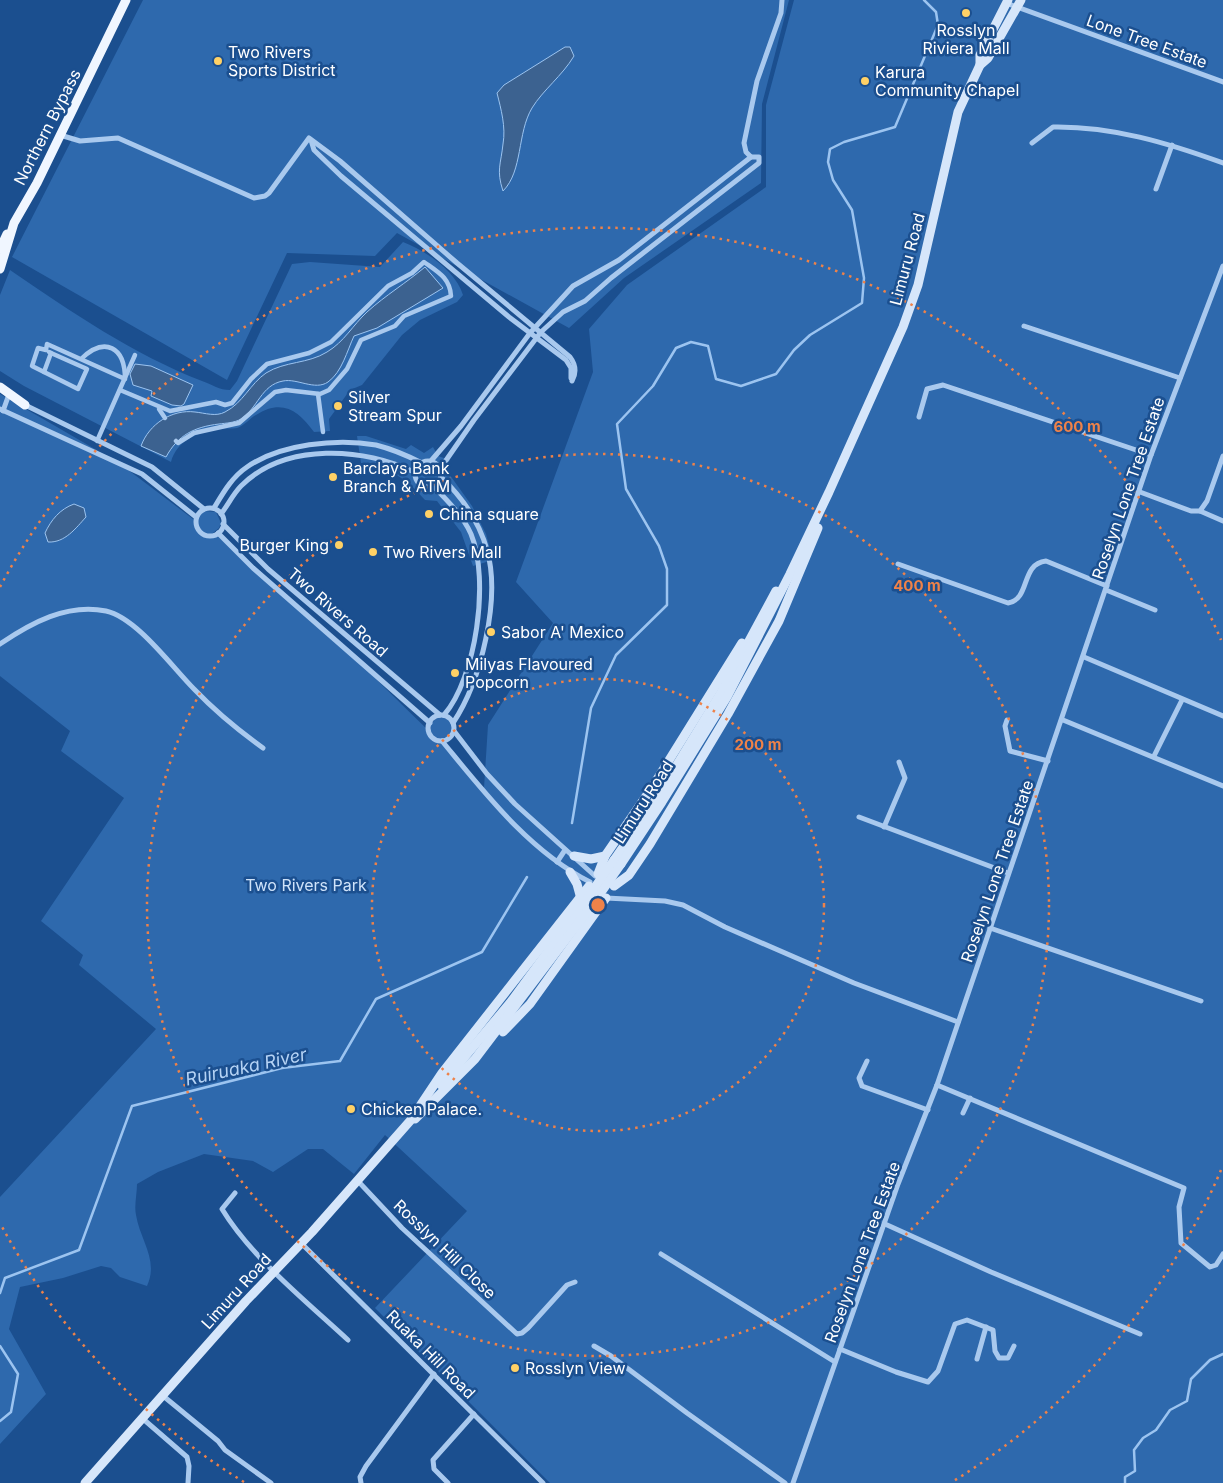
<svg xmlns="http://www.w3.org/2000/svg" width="1223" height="1483" font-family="Inter,sans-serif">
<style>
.green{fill:#2e69ad}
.water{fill:#3c6290;stroke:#9cc4f0}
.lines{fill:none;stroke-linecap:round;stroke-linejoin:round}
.stream{stroke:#9cc4f0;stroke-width:2.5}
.pedestrian{stroke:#a9c9ee;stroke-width:4.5}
.minor{stroke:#a9c9ee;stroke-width:5}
.secondary{stroke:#d6e6fa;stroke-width:9}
.primary{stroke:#f0f6ff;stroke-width:9}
.secondary-bridge{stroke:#d6e6fa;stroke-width:9}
.ring{fill:none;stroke:#ee8249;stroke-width:2.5;stroke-dasharray:2.5 5}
.poi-dot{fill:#ffd166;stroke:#1b4f8f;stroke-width:2}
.labels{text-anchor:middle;stroke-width:5;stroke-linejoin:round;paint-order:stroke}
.poi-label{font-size:16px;fill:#fff;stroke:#1b4f8f;text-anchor:start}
.street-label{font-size:16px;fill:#fff;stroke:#1b4f8f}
.park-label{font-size:16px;fill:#cfe3fa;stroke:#1b4f8f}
.water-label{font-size:18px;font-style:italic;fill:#b5d3f5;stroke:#1b4f8f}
.centre{fill:#ee8249;stroke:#1b4f8f;stroke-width:2.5}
.ring-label{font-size:15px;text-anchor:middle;font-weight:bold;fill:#ee8249;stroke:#1b4f8f;stroke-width:5;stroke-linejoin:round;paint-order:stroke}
</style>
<rect width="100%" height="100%" fill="#1b4f8f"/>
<g class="green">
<polygon points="143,0 789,0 762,104 761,183 624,278 569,328 397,233 375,256 287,253 227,380 12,257"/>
<path d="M794,0H1223V1483H550L375,1308L467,1211L385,1135L354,1174L323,1149H308L273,1172L253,1161L204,1154L158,1172L137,1184C137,1194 134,1206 136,1215C140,1240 159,1260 147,1286L120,1277L111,1268L101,1266L63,1278L20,1287L9,1329L46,1394L0,1444V1197L156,1029L79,965L83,955L41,921L124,798L61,751L70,731L0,676V394L119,463L197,522L200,515L205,511L216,512L221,523L219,528L213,533C291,592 360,664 430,732L431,724L437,717C457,713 460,739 438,740L484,788L488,725L553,623L516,582L593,372L589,329L627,285L766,187V105Z"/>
<path d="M403,242C426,251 456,271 463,295L457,302L420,320L402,335L362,385L350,390L329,419L330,431L314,432C299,411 282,398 256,415C250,418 244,426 237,428C232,429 224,428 218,429C197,433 177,440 171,462L24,386L0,371V295L10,270C70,311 134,355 202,381C213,385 219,390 230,390L237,381L292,264L310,262L380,267Z"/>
<polygon points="357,436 366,436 406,449 411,445 424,453 433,447 438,456 450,460 445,466 447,471 472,506 486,534 493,560 473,566 461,532 437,501 425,500 409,483 384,467 361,463"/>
</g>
<g class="water">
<path d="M565,47H570L574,56C562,76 543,90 532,108C517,133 523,171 503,191C496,170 501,164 503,144C506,127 501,109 497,93L504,85Z"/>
<path d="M425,267L443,288L377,328L354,336C347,351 342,372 328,382C315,391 297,378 283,381C261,385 258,408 241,419C234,423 226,423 219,424C194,427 178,435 166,457L141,446C149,424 172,409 195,412C205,413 216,417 225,412C243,403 250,384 266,373C285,361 308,364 327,352C344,342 353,325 367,312C386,295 406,283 425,267Z"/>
<polygon points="135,364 151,366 193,385 184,404 181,406 172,405 151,396 152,391 133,385 130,374"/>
<path d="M74,504L84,508L86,517C76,528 65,543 48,542L45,533C51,520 60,509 74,504Z"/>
</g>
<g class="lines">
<g class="stream">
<polyline points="572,823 591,708 616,655 667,605 667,569 659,546 626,489 617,424 653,386 676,348 691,342 708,346 716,379 741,386 776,374 794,350 810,335 862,303 864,278 852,210 833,180 828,162 830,149 844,142 895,127 938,25 936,12 924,0"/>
<polyline points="0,1293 5,1278 79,1250 132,1106 282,1068 340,1061 376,999 482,952 527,877"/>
<polyline points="0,1346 18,1374 11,1412 0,1421"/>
<polyline points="1125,1483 1125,1477 1135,1471 1134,1450 1143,1438 1156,1430 1170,1410 1187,1401 1191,1379 1210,1360 1223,1354"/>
</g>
<g class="pedestrian">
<path d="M51,353L87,369L78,389L32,366L38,348L46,350L47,344L125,379C125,347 105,336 81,359"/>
<polyline points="44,372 51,353 49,352"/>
<path d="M120,390L170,411L216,402L225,405L232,403L251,379L267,364L309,353L331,342L388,286L412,273L424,262C438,272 450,278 451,296L404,316L395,326L361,340L347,369L329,390L320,394L286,390L275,392L239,423L194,433L178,443L176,441"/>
<polyline points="318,394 323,432"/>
<polyline points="159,409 165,418"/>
<polyline points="97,441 135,355"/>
</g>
<g class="minor">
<polyline points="1006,3 1223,82"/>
<path d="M60,135L80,141L118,138L254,198L265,196L269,193L309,138L340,161L457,263L570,357C576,365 577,372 572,381"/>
<polyline points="311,140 314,150 341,176 509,317 566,360 571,368 571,378"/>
<path d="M1032,143L1053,127C1112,126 1168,143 1223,163"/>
<polyline points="751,157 746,152 744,143 757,81 781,13 782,0"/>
<polyline points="1156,189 1172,145"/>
<polyline points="1024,326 1180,378"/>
<polyline points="23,404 152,467 204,509"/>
<polyline points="0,409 142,474 196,517"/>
<polyline points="3,411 8,397"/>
<polyline points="919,417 927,389 943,385 1151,455"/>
<circle cx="428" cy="474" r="13"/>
<polyline points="430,462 461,426 530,333 573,286 619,260 751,157 759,157 759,163 611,278 585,301 563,312 541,332 474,420 440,469"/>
<path d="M441,477C463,498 479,521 487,550C501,599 481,681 453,723"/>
<path d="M433,486C447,500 463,516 471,534C490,580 476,678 444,715"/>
<polyline points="1140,492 1191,511 1200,511 1207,501 1223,456"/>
<path d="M214,508C223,493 232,477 247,467C280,444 337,438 376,445C392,449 408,456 422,463"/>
<circle cx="210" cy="522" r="14"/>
<polyline points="1200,511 1223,521"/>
<path d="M221,514C228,505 233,494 241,486C285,442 365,447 416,473"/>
<polyline points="223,524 268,569 440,715"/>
<polyline points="218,533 253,568 430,723"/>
<path d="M898,564L1008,603C1031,599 1020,564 1046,561L1107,586"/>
<polyline points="1106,590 1155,610"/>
<path d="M0,644C31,623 67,603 106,611C137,618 172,667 194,689C215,711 238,730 263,748"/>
<polyline points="1084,657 1223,716"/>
<circle cx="441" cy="728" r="13"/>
<polyline points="1007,720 1005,726 1010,751 1048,761"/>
<polyline points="1063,720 1223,786"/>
<polyline points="454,731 487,774 515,804 595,876"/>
<path d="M442,741C484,792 529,851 590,882"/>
<polyline points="1154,756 1182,700"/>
<polyline points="859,817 1008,873"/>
<polyline points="884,827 905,778 899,762"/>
<polyline points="557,862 565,850"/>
<polyline points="606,898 665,901 683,905 725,927 854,983 958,1022"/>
<polyline points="990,928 1201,1001"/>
<polyline points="867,1061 859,1078 862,1086 928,1110"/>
<polyline points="937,1085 1184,1188 1179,1207 1181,1243 1210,1267 1216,1265 1223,1254"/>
<polyline points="963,1113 970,1098"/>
<polyline points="357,1180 402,1228 517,1334 522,1333 528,1328 567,1285 575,1282"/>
<path d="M235,1193L222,1209C251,1257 307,1302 348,1340"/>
<polyline points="885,1224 991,1272 1140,1334"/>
<polyline points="301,1243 543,1483"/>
<polyline points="661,1254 835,1362"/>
<polyline points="594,1346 611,1356 687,1413 785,1483"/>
<polyline points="840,1349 896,1372 928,1382 938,1371 955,1324 967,1320 993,1330 995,1351 999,1358 1008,1358 1014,1346"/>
<polyline points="977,1359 986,1327"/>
<polyline points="162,1395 218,1441 225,1450 271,1483"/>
<polyline points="142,1418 187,1457 189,1466 188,1483"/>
<polyline points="361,1483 360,1477 366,1466 434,1374"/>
<polyline points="448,1483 434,1469 433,1460 474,1414"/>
<polyline points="793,1483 898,1184 937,1085 1151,455 1223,266"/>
</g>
<g class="secondary">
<polyline points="980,65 980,55 1008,0"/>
<polyline points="574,856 591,859 605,856"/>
<polyline points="614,860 653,804 722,691 776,591"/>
<polyline points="621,864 662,802 727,697 790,574 829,492 903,327 918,285 958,112 980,65 988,58 1021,0"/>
<polyline points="570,872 577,884 580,895"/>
<polyline points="598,874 605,856 653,786 742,643"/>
<polyline points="614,886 629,875 650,844 728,714 779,621 818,528"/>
<polyline points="503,1032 530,1004 606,898"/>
<polyline points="441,1085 510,1003 588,897"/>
<polyline points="415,1119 475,1059 595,901"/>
<polyline points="85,1483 246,1301 312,1232 410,1121 442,1073 589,886"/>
</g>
<g class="primary">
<polyline points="0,249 7,234"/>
<polyline points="0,269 14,223 37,183 126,0"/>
<polyline points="0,387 25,405"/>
</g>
<g class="secondary-bridge">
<polyline points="588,897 614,860"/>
<polyline points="595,901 621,864"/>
</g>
</g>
<g class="ring">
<circle cx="598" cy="905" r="226"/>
<circle cx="598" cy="905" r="451"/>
<path d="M1221 1170A677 677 0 0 1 952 1482M244 1482A677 677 0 0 1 0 1223M0 587A677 677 0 0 1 1221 640"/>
</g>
<g class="poi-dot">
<circle cx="966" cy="13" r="5"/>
<circle cx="218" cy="61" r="5"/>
<circle cx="865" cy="81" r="5"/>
<circle cx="338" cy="406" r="5"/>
<circle cx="333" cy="477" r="5"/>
<circle cx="429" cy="514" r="5"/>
<circle cx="339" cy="545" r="5"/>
<circle cx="373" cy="552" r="5"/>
<circle cx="491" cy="632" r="5"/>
<circle cx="455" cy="673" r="5"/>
<circle cx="351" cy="1109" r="5"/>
<circle cx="515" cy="1368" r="5"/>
</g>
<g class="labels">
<g class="poi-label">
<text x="966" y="36" text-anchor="middle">Rosslyn<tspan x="966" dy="18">Riviera Mall</tspan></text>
<text x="228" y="58">Two Rivers<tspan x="228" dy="18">Sports District</tspan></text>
<text x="875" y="78">Karura<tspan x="875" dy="18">Community Chapel</tspan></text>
<text x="348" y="403">Silver<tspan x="348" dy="18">Stream Spur</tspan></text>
<text x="343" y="474">Barclays Bank<tspan x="343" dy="18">Branch &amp; ATM</tspan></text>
<text x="439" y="520">China square</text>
<text x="329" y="551" text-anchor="end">Burger King</text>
<text x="383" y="558">Two Rivers Mall</text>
<text x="501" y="638">Sabor A' Mexico</text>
<text x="465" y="670">Milyas Flavoured<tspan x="465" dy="18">Popcorn</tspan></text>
<text x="361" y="1115">Chicken Palace.</text>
<text x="525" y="1374">Rosslyn View</text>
</g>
<g class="street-label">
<text transform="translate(1147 41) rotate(20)" y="6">Lone Tree Estate</text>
<text transform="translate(47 127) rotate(-63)" y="6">Northern Bypass</text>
<text transform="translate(907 259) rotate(-75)" y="6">Limuru Road</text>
<text transform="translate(1128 488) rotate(-71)" y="6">Roselyn Lone Tree Estate</text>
<text transform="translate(338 612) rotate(41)" y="6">Two Rivers Road</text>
<text transform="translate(643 802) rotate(-57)" y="6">Limuru Road</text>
<text transform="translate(997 871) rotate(-71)" y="6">Roselyn Lone Tree Estate</text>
<text transform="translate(445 1249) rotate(44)" y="6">Rosslyn Hill Close</text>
<text transform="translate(862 1252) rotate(-70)" y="6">Roselyn Lone Tree Estate</text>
<text transform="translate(236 1291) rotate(-48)" y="6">Limuru Road</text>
<text transform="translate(431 1354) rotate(45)" y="6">Ruaka Hill Road</text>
</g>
<g class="park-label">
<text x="306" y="891">Two Rivers Park</text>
</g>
<g class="water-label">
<text transform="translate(246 1067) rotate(-12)" y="6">Ruiruaka River</text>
</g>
</g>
<circle cx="598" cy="905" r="8" class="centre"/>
<g class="ring-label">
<text x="1077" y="432">600 m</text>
<text x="917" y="591">400 m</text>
<text x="758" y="750">200 m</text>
</g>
</svg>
